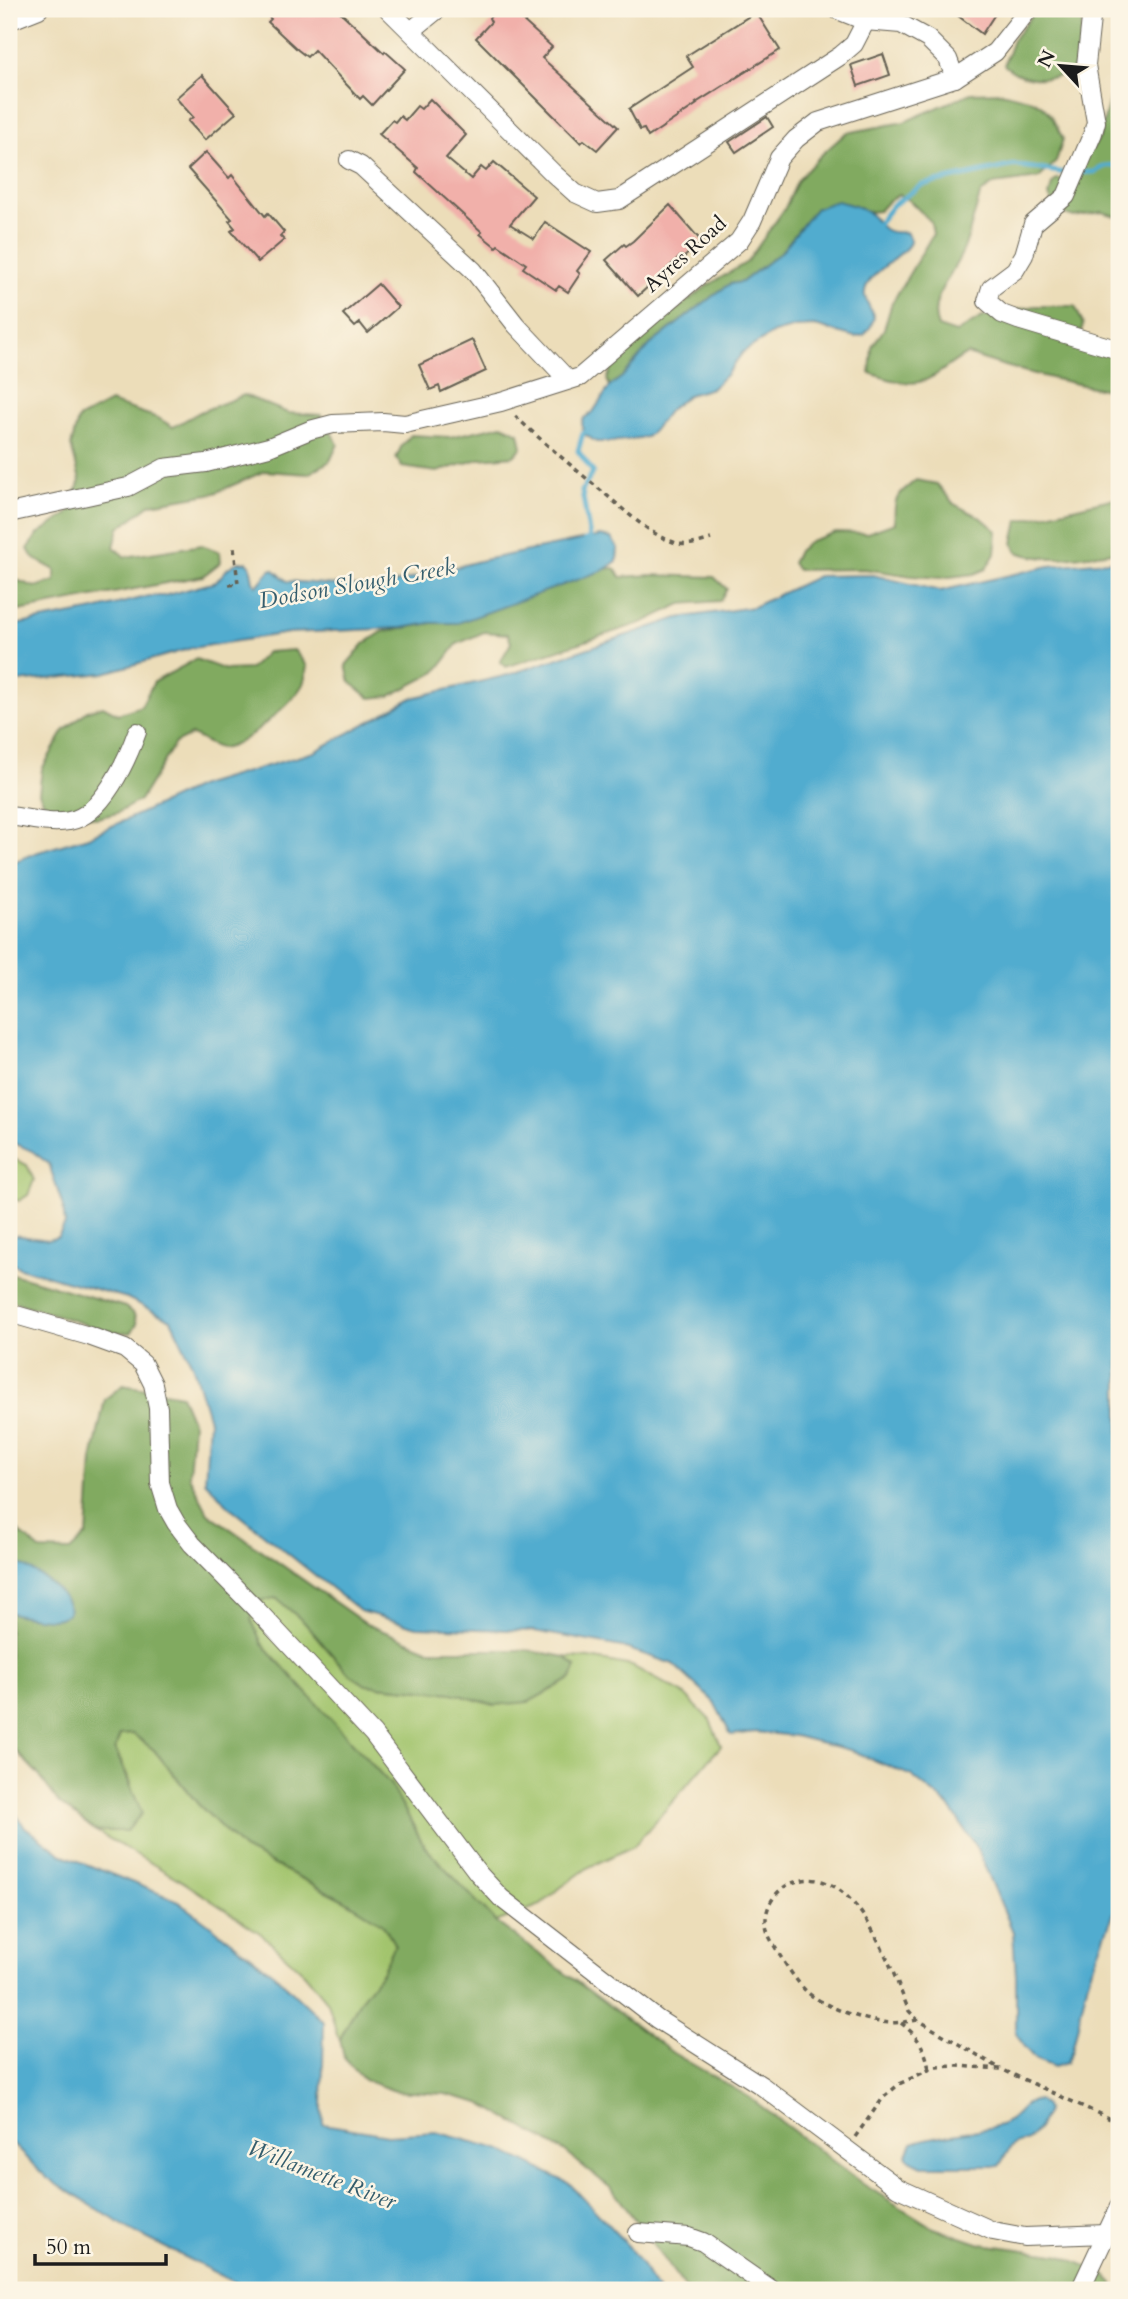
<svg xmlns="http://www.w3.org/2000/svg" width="1128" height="2299" font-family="Cardo,serif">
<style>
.green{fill:#a2c46d;stroke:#5f7044;stroke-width:2}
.forest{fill:#81aa60;stroke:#4e633e;stroke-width:2}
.water{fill:#51accf;stroke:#366476;stroke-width:2}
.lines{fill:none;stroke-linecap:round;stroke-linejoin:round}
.stream{stroke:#51accf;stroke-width:5}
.building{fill:#f1b0aa}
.minor-casing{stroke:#656053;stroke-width:20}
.path{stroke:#656053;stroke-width:3.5;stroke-dasharray:5 5;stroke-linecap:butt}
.minor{stroke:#fff;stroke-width:18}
.labels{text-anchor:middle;stroke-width:5;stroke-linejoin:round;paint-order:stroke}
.street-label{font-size:21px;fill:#1c1c1c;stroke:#fcf5e5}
.water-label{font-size:23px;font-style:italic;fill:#345d6d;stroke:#fcf5e5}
</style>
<rect width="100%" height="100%" fill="#fcf5e5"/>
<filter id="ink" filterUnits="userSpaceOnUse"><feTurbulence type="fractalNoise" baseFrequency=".0143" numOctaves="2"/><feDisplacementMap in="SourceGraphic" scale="14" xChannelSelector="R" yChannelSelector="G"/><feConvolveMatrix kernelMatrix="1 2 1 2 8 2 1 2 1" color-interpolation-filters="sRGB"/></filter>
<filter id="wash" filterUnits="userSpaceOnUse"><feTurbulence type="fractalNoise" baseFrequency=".00686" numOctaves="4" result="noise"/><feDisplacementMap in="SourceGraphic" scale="28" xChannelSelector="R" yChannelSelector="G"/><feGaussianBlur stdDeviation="1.57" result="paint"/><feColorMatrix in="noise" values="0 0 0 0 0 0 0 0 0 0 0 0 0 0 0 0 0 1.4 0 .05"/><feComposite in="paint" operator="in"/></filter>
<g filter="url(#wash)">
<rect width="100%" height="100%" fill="#ecddb9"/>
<g class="green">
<polygon points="9,1157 27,1165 34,1180 28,1195 19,1201 9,1197"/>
<polygon points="276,1598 304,1622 348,1673 366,1685 453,1693 494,1705 576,1667 565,1657 590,1658 632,1666 684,1694 710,1720 721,1746 634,1846 589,1867 560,1888 541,1905 496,1922 425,1847 391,1785 262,1644 251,1620 258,1601"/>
<polygon points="133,1734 154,1750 198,1804 243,1849 344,1900 382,1923 395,1945 382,1972 360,2000 340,2039 337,2035 328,2002 305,1974 260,1933 185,1883 96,1831 127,1831 131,1783 115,1749 120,1735"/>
</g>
<g class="forest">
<path d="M1037,9H1083C1082,22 1081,60 1072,69C1060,81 1032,80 1018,74C1013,72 1008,68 1004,65L1013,40Z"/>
<polygon points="1119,84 1119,217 1102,212 1074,217 1058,212 1049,196 1052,184 1057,179 1067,180 1099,139 1113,86"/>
<path d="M1001,92C1042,102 1044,100 1063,139L1056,162L1039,178L994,184L981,193C975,210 971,229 965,246C956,272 926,298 938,327L956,333L982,317L1035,306H1075L1083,324L1081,332L1119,358V392C1067,383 1017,371 967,354C951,362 937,378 919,382C904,385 883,378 870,373L872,347L884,329L892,303L933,234L931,222L910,201L899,195L888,201L879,211L868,212L854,205L816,208L781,252L742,282L730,284L718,292L650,345L622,377L610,386L607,380L615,357L707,286L747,262L785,208L798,180L820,156L846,133L904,122L971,93Z"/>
<polygon points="244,395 288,413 321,415 338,444 330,461 308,474 265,471 215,493 151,504 119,528 114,547 125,557 202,545 220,552 221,562 203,576 19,611 9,608 9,577 35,587 55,581 55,570 33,558 28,549 38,534 69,513 80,480 71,446 78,419 110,402 158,418 173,427 200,412"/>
<polygon points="502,425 519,433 522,447 514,456 479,459 437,472 402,467 396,458 402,445 411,435 450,437"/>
<path d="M916,480L937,484L954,504L983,519L997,531L995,554L986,569L974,574L941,578L912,576L864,569L797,570L792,563L798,551L810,541L836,532L867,533L895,523C893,498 896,496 916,480Z"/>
<path d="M1119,497V551C1086,555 1049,564 1017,552L1013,543L1018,521Z"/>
<polygon points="615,568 621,577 650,575 714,577 727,589 720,601 681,604 644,622 506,667 500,662 511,643 508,634 484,632 457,644 436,672 390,696 370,698 350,682 346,665 364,644 382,632 476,615 540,593 587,570"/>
<path d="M294,650L307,666C306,671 306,677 304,682C297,699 244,745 226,748C214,750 202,738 191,735L175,743L140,800L117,813L97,818L45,805L39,793L42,769L64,731L87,711L103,706L118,714L141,706L154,682L196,659L226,670L250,669L267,652Z"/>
<polygon points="9,1273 125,1307 134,1314 137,1324 131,1333 106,1331 9,1300"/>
<polygon points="123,1385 181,1395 193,1424 189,1476 208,1513 366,1624 430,1650 528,1650 565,1657 576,1667 571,1679 529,1702 494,1705 453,1693 366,1685 348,1673 304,1622 276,1598 258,1601 251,1619 262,1644 391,1785 425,1847 496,1922 673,2053 749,2097 863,2184 934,2228 981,2244 1062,2255 1104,2274 1113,2283 1115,2290 687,2290 612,2189 564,2151 480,2103 445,2094 395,2091 364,2080 344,2058 340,2039 360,2000 382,1972 395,1945 382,1923 344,1900 243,1849 198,1804 154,1750 133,1734 120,1735 115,1749 142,1813 127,1831 96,1831 59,1803 38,1774 9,1744 9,1523 40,1550 70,1551 87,1535 92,1460 105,1399"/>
</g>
<g class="water">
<path d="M837,201C847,204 861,206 869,213C884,228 882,234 906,232C908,236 911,238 910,242C907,255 861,275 865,296C867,303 871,310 874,317L871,326L864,335L855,337L815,326L796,327L774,333L743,352L726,375L712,388L688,395L669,410L653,431L646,437L611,442H596L583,433L582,423L584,418L593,412L610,386L622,377L650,345L718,292L730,284L742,282L781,252L816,208Z"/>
<polygon points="600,536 611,538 618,548 617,561 604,570 458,623 431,623 402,628 289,633 192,648 104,673 9,683 9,626 94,610 149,596 163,596 216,582 228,568 238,562 247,562 250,565 253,581 257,586 270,570 273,569 287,581 376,588 479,561"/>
<polygon points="1119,560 1119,1899 1089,1976 1072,2051 1066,2063 1054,2067 1036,2060 1024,2047 1016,2033 1016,1976 1013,1932 978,1850 949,1806 912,1776 850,1750 795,1736 756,1732 731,1735 714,1702 673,1664 622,1647 534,1631 417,1627 360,1611 231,1508 205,1481 209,1420 192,1364 171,1320 127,1298 20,1268 9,1262 9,1232 13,1235 48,1240 58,1237 65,1224 63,1207 49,1164 32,1151 12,1142 9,1143 9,864 35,853 88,837 200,786 314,752 412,698 508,675 678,618 753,607 818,576 873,575 940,591 1049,566"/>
<path d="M9,1558C31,1570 61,1584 70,1609C67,1614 66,1615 62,1617C52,1622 19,1616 9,1612Z"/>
<polygon points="9,1804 24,1826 61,1854 178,1901 274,1974 324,2022 322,2108 323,2124 388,2135 436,2132 502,2150 570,2184 629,2247 658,2290 250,2290 134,2232 47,2178 9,2141"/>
<path d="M1038,2100L1045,2106L1047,2111L1039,2127L1028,2140L1015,2144L1010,2148L999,2166H922L910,2160L907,2155L912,2143C942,2132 974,2134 1003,2124C1018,2118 1021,2102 1038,2100Z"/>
</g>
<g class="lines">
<g class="stream">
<polyline points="877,225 893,205 922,185 1015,165 1065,173 1094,172 1105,166 1119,165"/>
<polyline points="583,433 578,451 593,472 582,491 590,538 585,540"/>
</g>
</g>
<g id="blocks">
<g class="building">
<polygon points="261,9 337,9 384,53 385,51 405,69 372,105 363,96 360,99 314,50 307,57 298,50 268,22 271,19"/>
<polygon points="498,9 510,9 552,47 542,58 618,127 597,150 584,140 581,143 476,38 491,22 489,18"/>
<polygon points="949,9 988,9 995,14 982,34"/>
<polygon points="756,12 780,50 696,103 697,104 648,137 644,129 640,130 629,109 693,67 686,56"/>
<polygon points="883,54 890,75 858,86 851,65"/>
<polygon points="202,75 236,113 205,140 188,121 193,117 176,98"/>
<polygon points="430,99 466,135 446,158 471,179 481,167 486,171 494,162 534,196 510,224 534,239 545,222 591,252 577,271 580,274 568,292 559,286 556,290 523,268 526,264 498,245 496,247 480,234 482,232 416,172 418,168 379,134 392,120 395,122 400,116 405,120 417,106 421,109"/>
<polygon points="767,117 773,127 736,152 729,142"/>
<polygon points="206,152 229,178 232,175 265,216 268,213 284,232 280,236 284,240 258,262 231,231 235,228 229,221 232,219 188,169"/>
<polygon points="670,205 702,242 683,258 681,256 638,296 606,260 624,244 626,246 633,241"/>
<polygon points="378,284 398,307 368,333 360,323 355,327 343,314"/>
<polygon points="472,340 486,371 441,392 439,386 430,390 419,365"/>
</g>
</g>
</g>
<g filter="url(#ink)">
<use href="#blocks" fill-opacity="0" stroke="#656053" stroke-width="2"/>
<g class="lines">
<g class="minor-casing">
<g id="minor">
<polyline points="388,9 554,174 575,193 597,203 619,200 840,56 854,44 872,9"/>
<polyline points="835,9 865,21 901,24 928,39 948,59 955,78"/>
<polyline points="1092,9 1086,65 1096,122 1093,133 1066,196 1033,224 1024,255 1015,270 991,288 987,301 1002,314 1018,320 1119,350"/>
<polyline points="9,21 39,9"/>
<polyline points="411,31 438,9"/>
<polyline points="349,160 361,166 473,270 516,325 568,380"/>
<polyline points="9,513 128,487 164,468 206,463 269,447 310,430 333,424 383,422 405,424 501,402 580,377 739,241 752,221 779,158 796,139 818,122 955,78 995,52 1029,9"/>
<path d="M9,816C29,818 49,825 69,821C102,816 127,760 137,732"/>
<polyline points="9,1313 89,1336 125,1349 143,1364 153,1384 158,1408 160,1483 168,1509 176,1523 192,1544 256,1609 373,1734 478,1873 501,1898 657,2019 762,2086 898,2188 993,2231 1025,2237 1107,2234"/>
<polyline points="638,2233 689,2237 703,2242 772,2290"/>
<polyline points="1080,2290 1119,2207"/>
</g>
</g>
<g class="path">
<path d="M515,416C544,443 574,468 604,493C627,512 651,537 680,544C690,546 701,542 711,539"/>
<polyline points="229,585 238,584 234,548"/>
<path d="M918,2020C905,2022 893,2024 881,2022C862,2020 821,2005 807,1992C797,1982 787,1967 779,1954C773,1943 765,1933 766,1920C766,1904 778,1888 792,1883C855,1858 891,1969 909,2011L918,2020L1001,2069"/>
<path d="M901,2023C918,2036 926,2049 929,2070"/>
<polyline points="855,2137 883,2098 899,2084 935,2067 958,2066 1001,2069 1119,2123"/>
</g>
<use href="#minor" class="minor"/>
</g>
</g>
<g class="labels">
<g class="street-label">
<text transform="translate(685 254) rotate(-42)" y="7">Ayres Road</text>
</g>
<g class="water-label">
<text transform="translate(357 583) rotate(-10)" y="8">Dodson Slough Creek</text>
<text transform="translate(322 2174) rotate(21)" y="8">Willamette River</text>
</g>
</g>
<rect width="1128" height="2299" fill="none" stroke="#fcf5e5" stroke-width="35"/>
<g transform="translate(1061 66) rotate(296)" stroke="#fcf5e5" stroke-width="5" paint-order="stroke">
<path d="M0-5L12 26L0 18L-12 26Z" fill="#1c1c1c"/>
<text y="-10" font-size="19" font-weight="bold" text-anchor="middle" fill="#1c1c1c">N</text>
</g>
<path d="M35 2254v10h131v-10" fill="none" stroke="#1c1c1c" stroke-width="3.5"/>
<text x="46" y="2254" font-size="21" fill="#1c1c1c" stroke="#fcf5e5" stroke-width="5" paint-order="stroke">50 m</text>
</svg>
